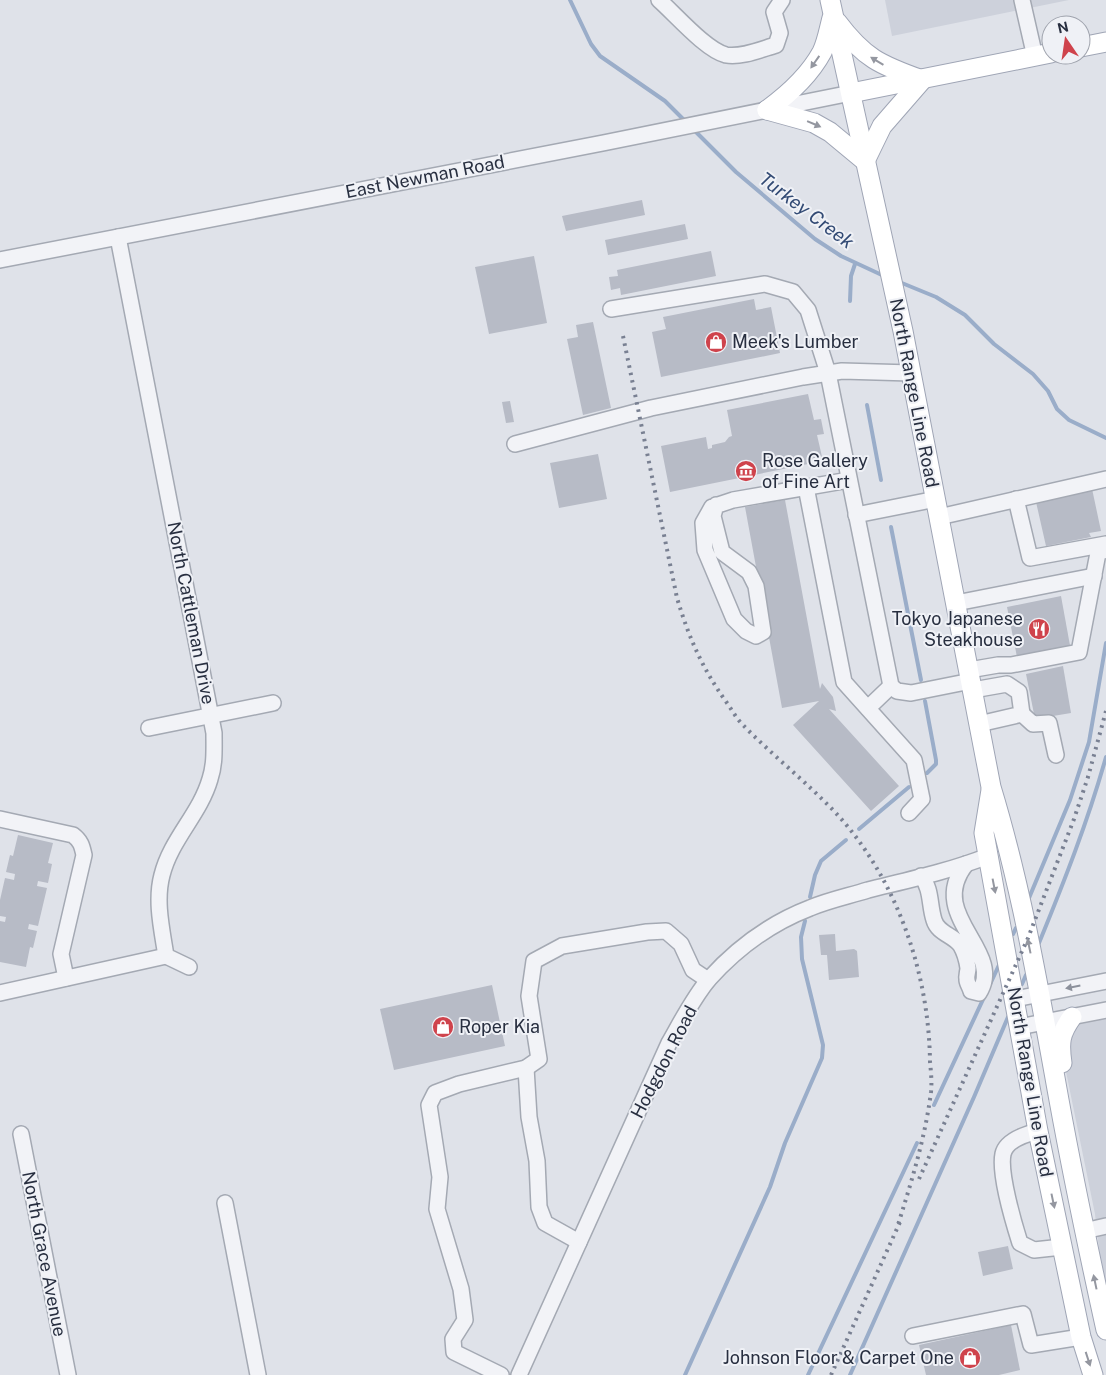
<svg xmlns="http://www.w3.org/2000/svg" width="1106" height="1375" font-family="'Public Sans',sans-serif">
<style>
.built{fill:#cdd1db}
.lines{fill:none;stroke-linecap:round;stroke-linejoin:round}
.stream{stroke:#9aadc9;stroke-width:4}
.building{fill:#b7bbc6}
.minor-casing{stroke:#a4a9b3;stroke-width:18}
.major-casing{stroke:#9fa5b5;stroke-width:21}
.minor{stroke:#f2f3f7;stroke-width:15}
.major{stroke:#fff;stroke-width:19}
.rail{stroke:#798092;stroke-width:4;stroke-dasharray:2.5 5;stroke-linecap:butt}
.oneway{fill:#9497a0}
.oneway2{fill:#8d919c}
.labels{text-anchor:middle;stroke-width:4;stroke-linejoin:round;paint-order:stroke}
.street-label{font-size:18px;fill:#282f40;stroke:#eff1f6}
.poi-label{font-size:18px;fill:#282f40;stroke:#eff1f6;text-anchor:start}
.water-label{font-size:19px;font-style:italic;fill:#324a74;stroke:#eff1f6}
</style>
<rect width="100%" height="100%" fill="#dfe2e9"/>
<g class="built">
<polygon points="885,0 1069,0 892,36"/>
<polygon points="1106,1016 1106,1310 1095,1214 1062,1052 1077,1023"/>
</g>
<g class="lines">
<g class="stream">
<polyline points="570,0 591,44 600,56 665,101 686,122"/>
<polyline points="693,129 736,172 815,239 841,256 884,276"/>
<polyline points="897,281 936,297 965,315 994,344 1033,374 1048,391 1057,409 1069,420 1106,438"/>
<polyline points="850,301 851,276 855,264"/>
<polyline points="867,405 881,480"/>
<polyline points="891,527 921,680"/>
<polyline points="925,701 936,760 936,764 927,773"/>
<polyline points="859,829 909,787"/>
<polyline points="810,897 815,875 821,861 846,840"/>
<polyline points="1029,898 1070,800 1089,742 1106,643"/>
<polyline points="1013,934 1016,928"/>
<path d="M1039,943C1064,882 1088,821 1106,757"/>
<polyline points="1022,984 1026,975"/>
<polyline points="934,1105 999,965"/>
<polyline points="685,1375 770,1187 785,1143 822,1058 823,1045 802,959 801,937 805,921"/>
<polyline points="808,1375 917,1143"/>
<polyline points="850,1375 974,1097 1008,1017"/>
</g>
</g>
<g class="building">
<polygon points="642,200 645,215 566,231 562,216"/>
<polygon points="685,224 688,239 608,255 605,240"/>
<polygon points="711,251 716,276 621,295 620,288 611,290 609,277 618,276 617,270"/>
<polygon points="534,256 547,323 489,334 475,267"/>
<polygon points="754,299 756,310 771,307 780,353 661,377 652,332 666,329 663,317"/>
<polygon points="593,322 611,408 583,415 567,339 578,337 576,325"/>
<polygon points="808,394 814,420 821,419 824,434 817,435 823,461 670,492 661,446 706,437 708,449 712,448 712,445 725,442 729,437 732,436 727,410"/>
<polygon points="510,401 514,422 506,423 502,402"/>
<polygon points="598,454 607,499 559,508 550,463"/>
<polygon points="1091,484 1101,531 1089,533 1091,537 1046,546 1036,502 1082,493 1081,486"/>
<polygon points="785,500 820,689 822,683 833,697 836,711 829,709 899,786 871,811 793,725 819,701 782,708 745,507"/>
<polygon points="1061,596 1071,651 1018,662 1007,607"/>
<polygon points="1063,666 1071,713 1035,719 1026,674"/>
<polygon points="18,835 53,843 48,863 52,864 48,883 38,881 37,886 47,888 38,926 29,924 28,929 37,931 33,948 30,947 26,967 0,962 0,921 5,922 6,917 0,916 0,900 5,878 14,880 15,874 6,872 10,855 13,856"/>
<polygon points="835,934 836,951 854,949 857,951 859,977 829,980 827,955 821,955 819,935"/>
<polygon points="492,985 505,1046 394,1070 380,1009"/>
<polygon points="1008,1246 1013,1269 983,1276 978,1252"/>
<polygon points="1011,1325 1020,1370 999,1375 926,1375 919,1345"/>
</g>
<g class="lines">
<g class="minor-casing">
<g id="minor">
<path d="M659,0C676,15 706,50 726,55C741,58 762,49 776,45L780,33L774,12L782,0"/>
<polyline points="1022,0 1035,57"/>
<path d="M118,237L214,733C214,749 215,764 210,779C200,814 171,839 162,875C155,901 162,930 166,956L189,967"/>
<polyline points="0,260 603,143 851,93"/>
<polyline points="611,309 765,284 793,292 808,310 828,373 891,686 897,691 911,693 971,681"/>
<polyline points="515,444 651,408 803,377 842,371 911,373"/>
<polyline points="806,487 844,682 914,760 922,799 909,813"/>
<polyline points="1016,499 1030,558 1106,544"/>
<polyline points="716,505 713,516 722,552 749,572 756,586 763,632 756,636 746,631 734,619 705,550 703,523 712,507 733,500 849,480"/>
<polyline points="856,515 936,499"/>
<polyline points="939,517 1106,479"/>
<polyline points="956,603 1094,576"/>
<polyline points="969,670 998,665 1011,665 1079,652 1098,553 1106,550"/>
<polyline points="973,690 1007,684 1019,692 1022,714 979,724"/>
<polyline points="868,708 891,686"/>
<polyline points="1022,714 1033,724 1049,723 1056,755"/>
<polyline points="149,728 273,703"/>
<path d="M0,819L73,835C81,841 82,846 84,855L61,954L66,978"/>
<path d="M921,876C932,889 929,905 934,920C938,934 954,935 961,946C965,953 967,961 968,968C968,972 966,976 967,980C967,983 970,987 971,991L979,993C1006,950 925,916 966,864"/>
<polyline points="0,993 166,956"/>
<polyline points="1015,999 1106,981"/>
<polyline points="1019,1027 1106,1010"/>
<polyline points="526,1068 529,1117 537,1161 539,1207 545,1223 579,1242"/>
<path d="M1038,1131C1026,1134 1006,1140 1003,1154C999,1173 1014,1224 1020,1243L1034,1250L1062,1247"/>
<polyline points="21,1134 68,1375"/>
<polyline points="225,1203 258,1375"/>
<polyline points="1084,1231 1106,1226"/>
<polyline points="913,1336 1023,1314 1031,1345 1081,1337"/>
<polyline points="501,1375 454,1352 453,1339 465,1320 461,1289 437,1209 440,1177 429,1105 435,1093 459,1084 526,1068 539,1059 529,996 534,961 562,946 647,932 666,931 681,944 693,970 708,980"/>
<path d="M519,1375L669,1043C681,1022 693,998 709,979C737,948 771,923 810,908C829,900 849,896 868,890C908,880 950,871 988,856"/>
</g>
</g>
<g class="major-casing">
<g id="major">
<path d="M830,0L903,331L991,787C1022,889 1040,995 1059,1100C1073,1177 1089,1253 1106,1330"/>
<polyline points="1081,47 1106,42"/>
<polyline points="851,93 1051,53"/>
<path d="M767,110L814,123L830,132L865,161L882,126L922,80C880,65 864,58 837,22"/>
<path d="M767,110C789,94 809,76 822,52C827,42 829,29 832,18"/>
<polyline points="991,790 984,833 1038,1131 1081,1337 1093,1375"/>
<path d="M1062,1063C1059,1042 1060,1034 1072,1017"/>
</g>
</g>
<use href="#minor" class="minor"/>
<use href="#major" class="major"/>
<g class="rail">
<path d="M623,336L677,598C689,638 702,668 727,703C732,710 736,718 742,724C771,754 804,780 833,810C896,876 929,972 930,1062C931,1072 932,1082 931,1092C925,1139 911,1183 897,1228"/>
<polyline points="919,1179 1028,938 1074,819 1088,777 1106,711"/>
<polyline points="831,1375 900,1222"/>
</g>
</g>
<defs><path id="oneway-solid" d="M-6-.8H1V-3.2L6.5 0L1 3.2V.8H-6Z" transform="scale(1.25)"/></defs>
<g class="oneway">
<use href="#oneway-solid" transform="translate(877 61) rotate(-149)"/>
<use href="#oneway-solid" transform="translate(815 62) rotate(125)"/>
<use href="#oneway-solid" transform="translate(814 124) rotate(23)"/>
<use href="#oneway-solid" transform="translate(994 886) rotate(79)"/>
<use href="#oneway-solid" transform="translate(1029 946) rotate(-102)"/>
<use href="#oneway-solid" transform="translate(1053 1201) rotate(78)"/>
<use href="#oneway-solid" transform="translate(1095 1282) rotate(-102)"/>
<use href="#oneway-solid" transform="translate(1088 1359) rotate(72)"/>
</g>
<use class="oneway2" href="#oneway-solid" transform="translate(1073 987) rotate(169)"/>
<defs>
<g id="shop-disc" transform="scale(1.125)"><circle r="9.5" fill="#cf434c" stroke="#eff1f6"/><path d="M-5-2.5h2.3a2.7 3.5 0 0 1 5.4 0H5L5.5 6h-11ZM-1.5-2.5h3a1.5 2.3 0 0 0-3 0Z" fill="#fff"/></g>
<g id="museum-disc" transform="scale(1.125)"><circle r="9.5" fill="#cf434c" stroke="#eff1f6"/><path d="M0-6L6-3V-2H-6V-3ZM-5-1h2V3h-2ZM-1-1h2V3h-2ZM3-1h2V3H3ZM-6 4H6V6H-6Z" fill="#fff"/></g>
<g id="restaurant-disc" transform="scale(1.125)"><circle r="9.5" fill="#cf434c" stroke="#eff1f6"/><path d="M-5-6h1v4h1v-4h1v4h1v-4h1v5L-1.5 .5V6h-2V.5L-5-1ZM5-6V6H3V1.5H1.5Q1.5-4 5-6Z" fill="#fff"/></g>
</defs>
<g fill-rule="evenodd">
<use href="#shop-disc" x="716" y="342"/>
<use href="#museum-disc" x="746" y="471"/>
<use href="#restaurant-disc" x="1039" y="629"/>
<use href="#shop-disc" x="443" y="1027"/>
<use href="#shop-disc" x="970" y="1358"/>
</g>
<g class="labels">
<g class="street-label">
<text transform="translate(425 177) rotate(-11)" y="6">East Newman Road</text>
<text transform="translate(914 393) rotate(79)" y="6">North Range Line Road</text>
<text transform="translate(191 613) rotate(79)" y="6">North Cattleman Drive</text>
<text transform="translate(664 1062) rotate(-63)" y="6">Hodgdon Road</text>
<text transform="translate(1030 1082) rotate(80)" y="6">North Range Line Road</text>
<text transform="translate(44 1254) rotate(79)" y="6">North Grace Avenue</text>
</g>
<g class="poi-label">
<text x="732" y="348">Meek's Lumber</text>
<text x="762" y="467">Rose Gallery<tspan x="762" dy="21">of Fine Art</tspan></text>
<text x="1023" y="625" text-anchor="end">Tokyo Japanese<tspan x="1023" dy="21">Steakhouse</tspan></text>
<text x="459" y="1033">Roper Kia</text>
<text x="954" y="1364" text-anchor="end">Johnson Floor &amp; Carpet One</text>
</g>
<g class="water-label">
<text transform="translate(807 210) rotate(37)" y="7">Turkey Creek</text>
</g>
</g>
<g transform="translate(1066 40) rotate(347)"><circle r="24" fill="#eff1f6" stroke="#9fa3ad"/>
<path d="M0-4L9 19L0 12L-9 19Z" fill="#cf434c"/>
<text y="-8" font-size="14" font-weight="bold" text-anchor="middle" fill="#282f40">N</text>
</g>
</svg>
